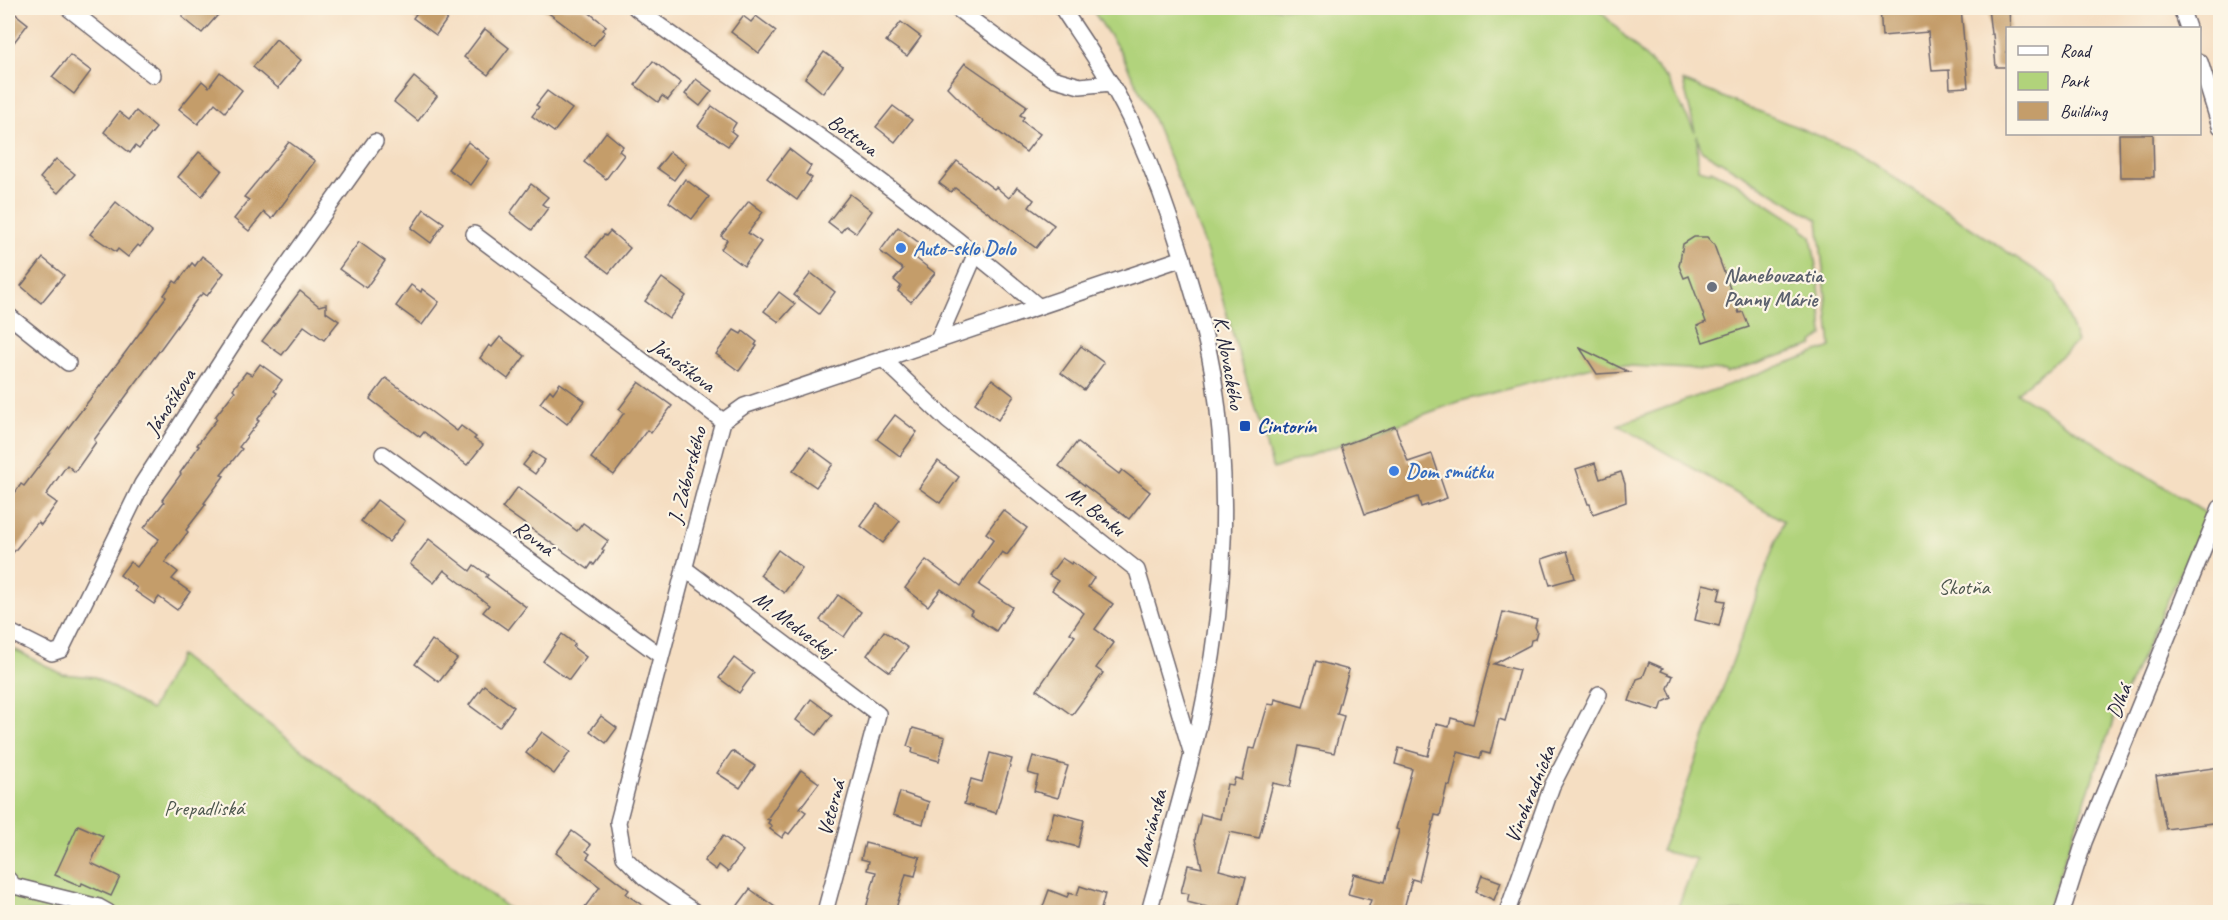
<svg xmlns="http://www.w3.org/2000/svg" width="2228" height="920" font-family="Caveat,sans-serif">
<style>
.green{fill:#b1d37b;stroke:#6a7a5b;stroke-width:1.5}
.building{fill:#c49d6a}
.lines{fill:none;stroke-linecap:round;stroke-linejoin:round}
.street-casing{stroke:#6c646a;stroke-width:18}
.street{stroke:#fff;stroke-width:15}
.shop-dot{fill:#3f7fe0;stroke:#fcf5e5;stroke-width:2}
.worship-dot{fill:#6b7280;stroke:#fcf5e5;stroke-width:2}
.transit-dot{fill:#1a4fb4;stroke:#fcf5e5;stroke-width:2}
.labels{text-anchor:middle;stroke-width:4.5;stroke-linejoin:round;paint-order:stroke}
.street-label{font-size:21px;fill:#22223b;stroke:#fcf5e5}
.shop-label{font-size:21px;font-weight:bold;fill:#366cbe;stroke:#fcf5e5;text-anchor:start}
.worship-label{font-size:21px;font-weight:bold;fill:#5b616d;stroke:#fcf5e5;text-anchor:start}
.transit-label{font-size:21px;font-weight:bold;fill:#164399;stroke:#fcf5e5;text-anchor:start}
.park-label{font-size:21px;fill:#4d574e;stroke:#fcf5e5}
</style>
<rect width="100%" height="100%" fill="#fcf5e5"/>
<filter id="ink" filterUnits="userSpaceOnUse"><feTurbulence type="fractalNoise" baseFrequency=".0167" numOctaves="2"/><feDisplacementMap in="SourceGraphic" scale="12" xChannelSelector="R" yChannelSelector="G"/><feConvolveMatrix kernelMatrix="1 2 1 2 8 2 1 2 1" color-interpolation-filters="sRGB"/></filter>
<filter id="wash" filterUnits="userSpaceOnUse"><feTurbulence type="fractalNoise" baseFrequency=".008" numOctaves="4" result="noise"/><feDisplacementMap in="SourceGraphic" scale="24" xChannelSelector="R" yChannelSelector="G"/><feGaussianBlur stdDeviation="1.35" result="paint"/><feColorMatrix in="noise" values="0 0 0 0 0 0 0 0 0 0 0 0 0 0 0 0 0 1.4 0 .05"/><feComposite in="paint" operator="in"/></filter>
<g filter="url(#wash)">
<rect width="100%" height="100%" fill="#f5dec2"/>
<g class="green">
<polygon points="1091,8 1597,8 1667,79 1695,132 1683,81 1849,148 2055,283 2077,342 2017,393 2207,514 2114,718 2046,912 1676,912 1696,859 1661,851 1678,810 1784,521 1618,425 1831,347 1818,220 1701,150 1697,135 1698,169 1710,172 1711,170 1733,181 1803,227 1802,229 1811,236 1819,284 1823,335 1813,343 1814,345 1726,373 1726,371 1612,365 1592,367 1461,401 1273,469 1209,254 1154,121 1120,51"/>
<polygon points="8,646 62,674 95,677 151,710 180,656 513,912 8,912"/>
</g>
<g id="blocks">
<g class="building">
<polygon points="8,8 28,24 8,50"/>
<polygon points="190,8 224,8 202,33 182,17"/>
<polygon points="420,8 455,8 436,35 413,18"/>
<polygon points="542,8 583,8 606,26 603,30 605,32 594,45 591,45"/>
<polygon points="1880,8 1961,8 1968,87 1950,88 1949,70 1932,71 1928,32 1882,36"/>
<polygon points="1988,8 2009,8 2010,28 2007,28 2007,67 1996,67 1993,34 1991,34"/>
<polygon points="743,16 751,22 756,16 776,31 759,53 731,32"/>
<polygon points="901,22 921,37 907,56 886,41"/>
<polygon points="485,29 509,48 488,75 464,57"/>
<polygon points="276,39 301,60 278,88 253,67"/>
<polygon points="824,52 843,66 823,93 805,78"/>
<polygon points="70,55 91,71 74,94 52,77"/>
<polygon points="653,61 681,83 668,100 662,96 658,102 635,85"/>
<polygon points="965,63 1027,106 1020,115 1024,117 1022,121 1040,134 1026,152 975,115 947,87"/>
<polygon points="220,72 242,90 225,112 215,103 198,124 179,109 202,81 209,87"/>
<polygon points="414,77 437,96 418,121 394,102"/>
<polygon points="696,79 712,91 700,106 685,94"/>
<polygon points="547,91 572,109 554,132 532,116 539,107 536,105"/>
<polygon points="712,106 736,123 731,131 736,135 728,146 698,126"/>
<polygon points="893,106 912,120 895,142 876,127"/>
<polygon points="136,111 156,128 139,149 135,146 130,153 104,132 119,112 129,120"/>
<polygon points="606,132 623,146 619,151 624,155 606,179 584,162"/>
<polygon points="2119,134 2153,134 2154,177 2120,177"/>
<polygon points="289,142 315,161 272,219 264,212 249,231 234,219 249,200 244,197"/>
<polygon points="468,142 490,159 471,185 448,169"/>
<polygon points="789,149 811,166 806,174 812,178 797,200 767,178"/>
<polygon points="199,152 222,170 202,196 178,177"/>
<polygon points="670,152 686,164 674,180 657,168"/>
<polygon points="56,159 75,174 58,193 40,178"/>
<polygon points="957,161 994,189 996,187 1009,198 1017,187 1034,200 1029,207 1054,225 1036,248 955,188 951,192 939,183"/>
<polygon points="685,179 709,197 692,219 669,202"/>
<polygon points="531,184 548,197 542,204 548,208 532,230 510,213"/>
<polygon points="850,194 872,211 856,233 846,226 841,232 828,222"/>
<polygon points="749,201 763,212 748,233 761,242 744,266 721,249 727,240 721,236"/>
<polygon points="116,202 152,232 140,247 138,245 128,257 118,249 116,252 90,234"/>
<polygon points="424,209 444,223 431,243 411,228"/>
<polygon points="898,227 922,245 913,256 935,273 911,302 898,291 901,286 894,280 903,269 880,251"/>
<polygon points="610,231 630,248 609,273 587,256 604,235 606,236"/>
<polygon points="1694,237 1707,237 1714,245 1739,313 1743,312 1749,327 1703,342 1697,326 1706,322 1689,276 1684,278 1679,266 1683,244"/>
<polygon points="359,242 385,261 366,288 339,269"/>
<polygon points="202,256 224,273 207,296 203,293 197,299 94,440 96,442 75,472 67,465 46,495 57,503 41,525 38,522 8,559 8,503 21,484 24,486 122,357 166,297 164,295 174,281 177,283 192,263 195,266"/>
<polygon points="43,258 64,275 41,303 21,286"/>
<polygon points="811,273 835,292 819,314 794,295"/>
<polygon points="662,278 686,296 669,319 645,301"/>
<polygon points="411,285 421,292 422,289 439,302 422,325 396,306"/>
<polygon points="300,291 319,306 326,304 326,312 339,321 324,340 304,326 282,355 262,341"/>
<polygon points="779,292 795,304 779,322 764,311"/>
<polygon points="734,330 741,334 743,331 757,342 755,345 757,346 739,371 716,354"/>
<polygon points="500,337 525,356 508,379 480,358 489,345 492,347"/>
<polygon points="1081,346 1104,363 1084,390 1061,373"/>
<polygon points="1580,348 1629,372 1597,374"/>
<polygon points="260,364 282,380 274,391 277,393 257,420 259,421 239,447 242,449 221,475 224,476 204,503 206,504 186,530 188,532 165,562 178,572 172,579 190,592 177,610 159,597 154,604 135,591 137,588 120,575 130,562 137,567 159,539 144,528 164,502 162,500 181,474 180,473 199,446 197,445 217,419 215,417 235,391 233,389 246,372 252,375"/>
<polygon points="386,378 457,431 461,426 476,437 474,439 483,445 467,465 424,432 420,437 370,399"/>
<polygon points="992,379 1014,396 998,420 975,403"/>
<polygon points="639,382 672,406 651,433 647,430 614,475 591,458 624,413 619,409"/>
<polygon points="560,383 585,401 567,424 540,403 550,390 553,393"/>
<polygon points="895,415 917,432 900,456 877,439"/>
<polygon points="1395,426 1408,462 1432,454 1447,498 1421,507 1418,497 1365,514 1341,446"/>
<polygon points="1077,442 1119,474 1122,470 1150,492 1129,519 1059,466"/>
<polygon points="810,447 833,464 816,487 793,471"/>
<polygon points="533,452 545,460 535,474 523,465"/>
<polygon points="938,461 959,477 940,503 919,488"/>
<polygon points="1595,463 1600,479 1621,472 1625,484 1626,502 1593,514 1590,504 1588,504 1576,469"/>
<polygon points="518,487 577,531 583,523 608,541 602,549 604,551 594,565 592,563 588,569 502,508"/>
<polygon points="377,500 405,521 389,542 361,521"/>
<polygon points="877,504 900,521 883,543 861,526"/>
<polygon points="1003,510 1027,528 1007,555 1002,552 979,585 1012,607 996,631 970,614 972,611 941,589 928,606 905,588 926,560 961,586 994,539 986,533"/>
<polygon points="429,539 470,571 474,565 488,575 486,577 526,607 508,630 483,612 489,605 444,570 434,583 410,564"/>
<polygon points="778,550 802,568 784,593 760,575"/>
<polygon points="1567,551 1575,578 1550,585 1542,559"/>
<polygon points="1062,558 1071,564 1072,562 1094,578 1088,587 1113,604 1095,629 1114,643 1096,668 1103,673 1072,715 1037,690 1075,636 1070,633 1084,613 1052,590 1058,581 1049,575"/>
<polygon points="1703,584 1721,588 1718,600 1725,601 1719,626 1695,620"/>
<polygon points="838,595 861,612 844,637 820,620"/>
<polygon points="1503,612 1537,620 1535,627 1537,631 1535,639 1531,640 1530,645 1494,664 1519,670 1505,721 1499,719 1490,754 1482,752 1480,758 1458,752 1450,786 1447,785 1440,816 1435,815 1419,881 1412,879 1403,912 1367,912 1371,900 1348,894 1354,874 1385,882 1399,830 1396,829 1412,769 1395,764 1399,748 1428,756 1436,724 1449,727 1451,718 1473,724"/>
<polygon points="884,631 908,648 890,672 867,655"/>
<polygon points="562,634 575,644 573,647 586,657 569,680 543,661"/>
<polygon points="432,640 457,659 439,682 415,664"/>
<polygon points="734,658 754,673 739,693 719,678"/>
<polygon points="1316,661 1349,670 1337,714 1344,716 1334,753 1299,746 1290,787 1273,783 1259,838 1230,832 1219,870 1246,877 1237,912 1215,912 1215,909 1187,902 1189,894 1181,892 1188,865 1202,868 1195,839 1201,814 1220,819 1227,784 1233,785 1235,778 1242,780 1249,748 1255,749 1268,704 1274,705 1275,699 1303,707"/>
<polygon points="1649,662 1663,668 1661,671 1673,676 1668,688 1672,698 1663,702 1660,711 1629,701 1637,679 1643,677"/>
<polygon points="484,685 514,707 499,727 469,705"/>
<polygon points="811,699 832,715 817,735 796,720"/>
<polygon points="601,716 617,728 606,743 590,731"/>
<polygon points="913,728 945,737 939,761 912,753 913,748 907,746"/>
<polygon points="542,732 570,752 554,774 526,753"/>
<polygon points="732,751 755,766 740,788 717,773"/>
<polygon points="990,753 1012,759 996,813 964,804 971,779 982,782"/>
<polygon points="1033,756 1068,766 1058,798 1034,791 1038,776 1028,773"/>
<polygon points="2220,767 2220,822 2166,829 2156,776"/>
<polygon points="801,770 819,783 800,808 806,812 789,834 786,832 782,838 770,829 772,826 768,823 770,820 767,819"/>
<polygon points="900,792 929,802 923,824 893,815"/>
<polygon points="1054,812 1084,820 1078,847 1047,839"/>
<polygon points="78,825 103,836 91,863 120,877 111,896 82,883 81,886 55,875"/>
<polygon points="572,831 591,845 586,851 590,854 587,858 629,890 626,894 652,912 581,912 600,887 556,853"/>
<polygon points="723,836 743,851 728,872 719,865 716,870 704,861"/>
<polygon points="865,843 920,857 915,876 906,874 895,912 865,912 876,872 867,870 869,861 861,859"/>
<polygon points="1482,875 1501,882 1494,900 1476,892"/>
<polygon points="1080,886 1105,894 1101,909 1105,910 1105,912 1041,912 1049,890 1067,897 1069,893 1077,895"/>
<polygon points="750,889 782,912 733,912"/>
</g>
</g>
</g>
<g filter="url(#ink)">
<use href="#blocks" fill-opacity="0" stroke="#6c646a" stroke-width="1.5"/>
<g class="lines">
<g class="street-casing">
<g id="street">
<polyline points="68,8 153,75"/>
<path d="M636,8C697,55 763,96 826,141C899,193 970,248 1038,306"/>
<polyline points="956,8 1052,78 1080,86 1111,83"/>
<path d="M1062,8C1088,48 1116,86 1135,130C1158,181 1176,233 1191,286C1200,315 1208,345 1213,374C1230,479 1226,592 1205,696C1191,769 1168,841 1149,912"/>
<polyline points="2181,8 2188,28"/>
<polyline points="2200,62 2220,126"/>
<polyline points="474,234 723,421"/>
<polyline points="8,315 68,363"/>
<polyline points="938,340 976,253"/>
<polyline points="883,359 948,421 1137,570 1191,751"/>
<polyline points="383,454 661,656"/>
<polyline points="684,568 878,714 825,912"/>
<polyline points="8,631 52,653 61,650 142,484 250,317 375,142"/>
<polyline points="8,879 14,886 99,907 108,912"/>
<polyline points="695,912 645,878 624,857 618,822 723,421 744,406 1183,258"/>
<polyline points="1507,912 1552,786 1599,694"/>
<polyline points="2062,912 2084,842 2220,508"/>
</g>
</g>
<use href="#street" class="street"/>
</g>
</g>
<g class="shop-dot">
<circle cx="901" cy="248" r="6"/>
<circle cx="1394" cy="471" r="6"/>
</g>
<circle class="worship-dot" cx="1712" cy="287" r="6"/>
<rect class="transit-dot" x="1239" y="420" width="12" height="12" rx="3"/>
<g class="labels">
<g class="street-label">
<text transform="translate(853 135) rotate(36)" y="7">Bottova</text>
<text transform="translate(1229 363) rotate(80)" y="7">K. Novackého</text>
<text transform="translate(683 365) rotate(37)" y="7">Jánošíkova</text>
<text transform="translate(170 402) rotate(-57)" y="7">Jánošíkova</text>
<text transform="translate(687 475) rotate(-75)" y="7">J. Záborského</text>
<text transform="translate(1096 511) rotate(38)" y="7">M. Benku</text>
<text transform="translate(534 538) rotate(36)" y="7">Rovná</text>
<text transform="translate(794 624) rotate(37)" y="7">M. Medveckej</text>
<text transform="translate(2119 701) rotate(-68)" y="7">Dlhá</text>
<text transform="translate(1530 794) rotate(-68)" y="7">Vinohradnícka</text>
<text transform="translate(831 808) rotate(-75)" y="7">Veterná</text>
<text transform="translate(1150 828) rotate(-75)" y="7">Mariánska</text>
</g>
<g class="shop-label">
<text x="913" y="255">Auto-sklo Dolo</text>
<text x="1406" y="478">Dom smútku</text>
</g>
<g class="worship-label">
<text x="1724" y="282">Nanebovzatia<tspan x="1724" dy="24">Panny Márie</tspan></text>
</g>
<g class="transit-label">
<text x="1257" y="433">Cintorín</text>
</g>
<g class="park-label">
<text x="1964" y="594">Skotňa</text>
<text x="204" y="815">Prepadliská</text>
</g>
</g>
<rect width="2228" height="920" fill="none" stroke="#fcf5e5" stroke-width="30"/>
<rect x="2006" y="27" width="195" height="108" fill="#fcf5e5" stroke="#a5a1a1" stroke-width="1.5"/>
<rect x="2018" y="46" width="30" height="9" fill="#ffffff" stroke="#a5a1a1" stroke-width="1.5"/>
<text x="2060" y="57" font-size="18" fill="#22223b">Road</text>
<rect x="2018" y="72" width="30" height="18" fill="#b1d37b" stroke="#a5a1a1" stroke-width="1.5"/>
<text x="2060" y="87" font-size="18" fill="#22223b">Park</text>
<rect x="2018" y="102" width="30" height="18" fill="#c49d6a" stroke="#a5a1a1" stroke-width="1.5"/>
<text x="2060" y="117" font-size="18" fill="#22223b">Building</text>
</svg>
